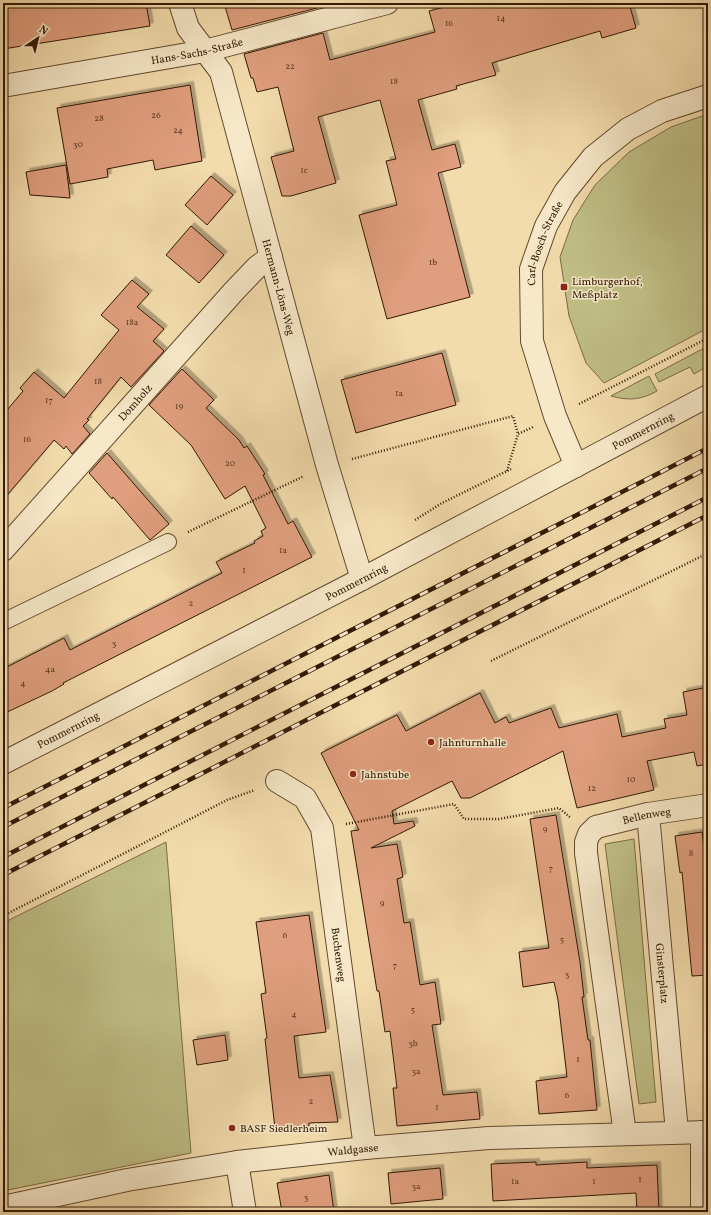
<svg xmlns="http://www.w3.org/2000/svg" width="711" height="1215" font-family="Vollkorn,serif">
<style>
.green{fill:#c0bf86;stroke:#7a6c45}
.building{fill:#df9e7d;stroke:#331904;filter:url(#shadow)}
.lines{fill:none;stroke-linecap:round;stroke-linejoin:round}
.service-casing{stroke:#634a2e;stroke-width:18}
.minor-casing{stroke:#634a2e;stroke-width:24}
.path{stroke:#331904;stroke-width:2.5;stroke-dasharray:1 2;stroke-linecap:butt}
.service{stroke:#f7e8c9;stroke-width:16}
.minor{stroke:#f7e8c9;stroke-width:22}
.rail-casing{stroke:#331904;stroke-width:4.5}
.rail{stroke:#f7e8c9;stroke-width:3;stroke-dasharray:9;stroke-linecap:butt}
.poi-dot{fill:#8f2418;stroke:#f7e8c9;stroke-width:1.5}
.labels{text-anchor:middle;stroke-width:3;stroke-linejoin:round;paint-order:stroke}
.number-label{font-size:9px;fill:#5e3a22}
.street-label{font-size:11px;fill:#331904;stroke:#f7e8c9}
.poi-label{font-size:11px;fill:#331904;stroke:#f7e8c9;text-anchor:start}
</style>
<defs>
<filter id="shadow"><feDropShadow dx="3.5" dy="-3.5" stdDeviation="0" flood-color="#0004"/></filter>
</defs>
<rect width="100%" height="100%" fill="#f3dcac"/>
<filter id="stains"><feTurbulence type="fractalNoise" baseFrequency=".005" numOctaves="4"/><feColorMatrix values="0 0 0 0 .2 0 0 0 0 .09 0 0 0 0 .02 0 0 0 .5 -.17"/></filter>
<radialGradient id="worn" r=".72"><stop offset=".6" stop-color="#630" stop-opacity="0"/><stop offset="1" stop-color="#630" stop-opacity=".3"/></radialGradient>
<g class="green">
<polygon points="708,114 708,328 604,383 586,363 569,316 560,257 573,220 595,185 629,152 671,127"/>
<polygon points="708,346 708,366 694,374 690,367 659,382 655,374"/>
<path d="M649,376L657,391C641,400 629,401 611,396Z"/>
<polygon points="634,839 656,1102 639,1104 605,844"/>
<polygon points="166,842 191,1153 3,1191 3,923"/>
</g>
<g class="building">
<polygon points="3,3 146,3 150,26 3,49"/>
<polygon points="224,3 316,3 317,8 232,30"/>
<polygon points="460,3 629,3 636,28 602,38 600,31 492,63 496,75 456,86 457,89 418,100 432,150 455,144 461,167 438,173 470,297 387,319 359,215 397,205 386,161 396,159 380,100 318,117 336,183 291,196 282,196 271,157 294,151 278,87 257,92 253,78 251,78 244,54 323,33 330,60 435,32 429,11"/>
<polygon points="190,85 202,161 155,170 153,160 107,169 108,177 70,184 57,108"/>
<polygon points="66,165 70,198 30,195 26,172"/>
<polygon points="211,176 233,195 207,225 185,205"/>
<polygon points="191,226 224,255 199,283 166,255"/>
<polygon points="132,280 149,294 137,307 164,329 153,341 164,351 131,387 121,377 87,419 89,420 83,426 90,434 72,454 66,446 64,449 54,440 3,500 3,415 23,391 20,388 34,372 64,398 119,330 101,315"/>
<polygon points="442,353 456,405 356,433 341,380"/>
<polygon points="182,369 214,400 206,408 239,440 244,448 247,446 265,474 263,475 288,524 293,521 312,557 63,683 64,684 52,691 3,714 3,669 64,638 70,650 161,604 222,573 216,562 255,543 254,541 263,536 261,531 266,528 245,486 225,499 191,445 149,405"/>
<polygon points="107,453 169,524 150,540 113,497 112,499 89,473"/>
<polygon points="708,687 708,764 697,766 694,752 647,761 654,790 577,808 563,751 470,798 461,798 452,781 392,811 394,824 413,821 415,826 371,848 397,844 403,877 397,879 404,923 410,922 420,985 435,982 441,1024 432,1025 443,1095 477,1092 480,1119 397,1126 393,1088 397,1088 390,1031 385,1032 379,991 377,991 351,831 359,830 321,753 397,715 406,731 480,693 495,723 506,717 509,723 551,708 559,728 617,714 622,737 666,728 664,719 687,715 683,692"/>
<polygon points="556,815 580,962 584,997 582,997 588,1040 590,1040 597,1110 539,1114 536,1081 567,1077 558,1000 554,982 523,987 519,952 549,948 530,819"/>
<polygon points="702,832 708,882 708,975 692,976 682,872 680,873 675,836"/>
<polygon points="309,915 326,1032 294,1036 299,1078 330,1075 338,1122 309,1123 309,1126 275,1129 265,1039 267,1038 261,994 266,993 256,922"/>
<polygon points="225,1035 228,1060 197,1065 193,1040"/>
<polygon points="536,1162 536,1165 587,1162 587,1168 657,1165 659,1212 637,1212 636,1193 493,1201 491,1164"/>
<polygon points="440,1168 443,1199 391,1204 388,1173"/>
<polygon points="329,1175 334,1212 282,1212 277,1183"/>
</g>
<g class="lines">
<g class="service-casing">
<polyline id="service" points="3,622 168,542"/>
</g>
<g class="minor-casing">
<g id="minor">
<path id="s1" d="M180,3L188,28L221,72L327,465L362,579"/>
<path id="s2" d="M3,86L205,51L387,3"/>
<path id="s3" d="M576,466L555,416L532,341L531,269L546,226L565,192L593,157L628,129L662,111L708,96"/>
<path id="s4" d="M3,550L235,290L257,267L271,257"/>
<path id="s5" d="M3,763L362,579L708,396"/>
<path id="s6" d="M277,781L305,798L322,828L365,1148"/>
<path id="s7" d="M648,814L677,1132"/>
<path id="s8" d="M625,1134L586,853V842L589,834L596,827L648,814L708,805"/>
<polyline points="237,1162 245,1212"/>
<path id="s9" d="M3,1207L127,1180L237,1162L365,1148L489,1138L708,1132"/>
<polyline points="702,1212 702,1132"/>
</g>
</g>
<g class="path">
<polyline points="579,404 708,338"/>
<polyline points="352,459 513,416 518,434"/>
<polyline points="507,471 518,434 533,427"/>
<polyline points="415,520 442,503 511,469"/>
<polyline points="188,532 304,476"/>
<polyline points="491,661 708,553"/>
<polyline points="346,824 454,804 464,819 499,819 559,808 571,818"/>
<polyline points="3,916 227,800 255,790"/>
</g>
<use href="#service" class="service"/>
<use href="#minor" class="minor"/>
<g class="rail-casing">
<g id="rail">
<polyline points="3,808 708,448"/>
<polyline points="3,827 708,468"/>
<polyline points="3,857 708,497"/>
<polyline points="3,875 708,515"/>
</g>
</g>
<use href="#rail" class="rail"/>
</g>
<g class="poi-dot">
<rect x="560" y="283" width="8" height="8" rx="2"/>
<circle cx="431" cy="742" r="4"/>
<circle cx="353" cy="774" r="4"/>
<circle cx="232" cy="1128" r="4"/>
</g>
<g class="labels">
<g class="number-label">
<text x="501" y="21">14</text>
<text x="449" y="26">16</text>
<text x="290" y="69">22</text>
<text x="394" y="84">18</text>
<text x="156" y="118">26</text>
<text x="99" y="121">28</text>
<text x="178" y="133">24</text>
<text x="78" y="147">30</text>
<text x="304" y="173">1c</text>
<text x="433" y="265">1b</text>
<text x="132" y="325">18a</text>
<text x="98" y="384">18</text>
<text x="399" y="396">1a</text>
<text x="49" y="403">17</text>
<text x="179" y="409">19</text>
<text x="27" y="442">16</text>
<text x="230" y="466">20</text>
<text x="283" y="553">1a</text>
<text x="244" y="573">1</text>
<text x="191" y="606">2</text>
<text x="114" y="646">3</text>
<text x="50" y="672">4a</text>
<text x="23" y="686">4</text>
<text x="631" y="782">10</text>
<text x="592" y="791">12</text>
<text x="545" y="832">9</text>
<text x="691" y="856">8</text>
<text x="551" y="871">7</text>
<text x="382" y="906">9</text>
<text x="285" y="938">6</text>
<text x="562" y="942">5</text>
<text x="395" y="968">7</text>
<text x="567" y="977">3</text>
<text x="413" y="1012">5</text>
<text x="294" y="1017">4</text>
<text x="413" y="1046">3b</text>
<text x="578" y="1062">1</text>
<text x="416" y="1074">3a</text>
<text x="567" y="1098">6</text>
<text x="311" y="1104">2</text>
<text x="437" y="1110">1</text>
<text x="640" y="1182">1</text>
<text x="515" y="1184">1a</text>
<text x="594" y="1184">1</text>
<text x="416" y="1189">3a</text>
<text x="306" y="1200">3</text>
</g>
<g class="street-label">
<text dy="4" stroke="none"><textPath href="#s2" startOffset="197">Hans-Sachs-Straße</textPath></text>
<text dy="4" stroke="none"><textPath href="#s3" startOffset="233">Carl-Bosch-Straße</textPath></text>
<text dy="4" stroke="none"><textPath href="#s1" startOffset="304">Hermann-Löns-Weg</textPath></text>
<text dy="4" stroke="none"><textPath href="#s4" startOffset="198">Domholz</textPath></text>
<text dy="4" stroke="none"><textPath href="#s5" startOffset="721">Pommernring</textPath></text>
<text dy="4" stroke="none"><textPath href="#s5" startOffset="397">Pommernring</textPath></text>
<text dy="4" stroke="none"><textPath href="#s5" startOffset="73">Pommernring</textPath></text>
<text dy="4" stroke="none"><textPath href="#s8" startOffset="365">Bellenweg</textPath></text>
<text dy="4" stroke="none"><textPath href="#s6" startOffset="195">Buchenweg</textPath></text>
<text dy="4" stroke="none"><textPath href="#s7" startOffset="160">Ginsterplatz</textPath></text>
<text dy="4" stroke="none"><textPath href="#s9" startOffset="355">Waldgasse</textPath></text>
</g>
<g class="poi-label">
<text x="572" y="285">Limburgerhof,<tspan x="572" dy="13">Meßplatz</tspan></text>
<text x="439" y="746">Jahnturnhalle</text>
<text x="361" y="778">Jahnstube</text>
<text x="240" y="1132">BASF Siedlerheim</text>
</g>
</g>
<rect width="711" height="1215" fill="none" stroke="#f3dcac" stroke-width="16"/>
<rect x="4" y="4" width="703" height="1207" fill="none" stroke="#331904" stroke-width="2"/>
<rect x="8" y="8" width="695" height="1199" fill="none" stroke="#331904"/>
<g transform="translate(38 38) rotate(35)" stroke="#f7e8c9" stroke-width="3" paint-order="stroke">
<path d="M0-3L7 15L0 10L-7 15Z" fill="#331904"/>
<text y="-6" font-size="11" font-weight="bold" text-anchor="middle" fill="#331904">N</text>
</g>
<rect width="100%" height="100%" filter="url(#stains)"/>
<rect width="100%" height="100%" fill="url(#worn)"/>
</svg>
